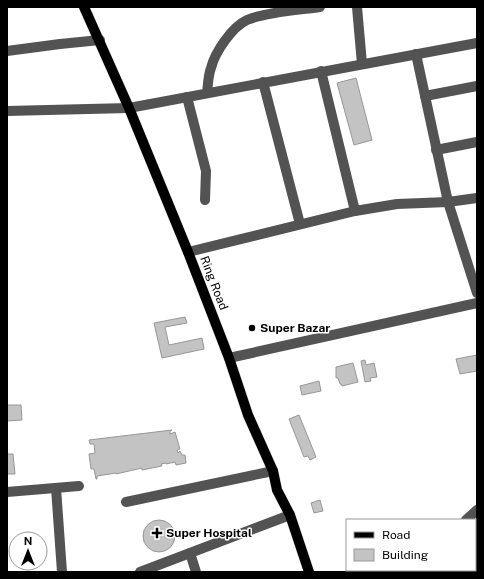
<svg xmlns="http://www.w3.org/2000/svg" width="484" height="579" font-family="'Public Sans',sans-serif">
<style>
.building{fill:#c3c3c3;stroke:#979797}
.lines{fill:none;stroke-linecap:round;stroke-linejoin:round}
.major-casing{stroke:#dbdbdb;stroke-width:11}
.minor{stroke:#535353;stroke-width:10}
.major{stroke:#000;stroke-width:10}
.poi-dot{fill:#000;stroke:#fff;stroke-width:1.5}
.labels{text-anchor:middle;stroke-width:3;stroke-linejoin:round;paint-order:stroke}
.street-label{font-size:12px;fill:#000;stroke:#fff}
.poi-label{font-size:12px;font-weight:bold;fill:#000;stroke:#fff;text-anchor:start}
</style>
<rect width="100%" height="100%" fill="#fff"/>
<g class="building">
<polygon points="356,78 372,140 354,145 337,83"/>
<polygon points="185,317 187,323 165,327 169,345 202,338 204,349 162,358 154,323"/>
<polygon points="477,355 477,371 460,374 456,359"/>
<polygon points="365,360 366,365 374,363 377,377 370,378 371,381 365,382 361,361"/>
<polygon points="353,363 358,382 342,386 341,384 340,384 338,378 336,378 336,367"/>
<polygon points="319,381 321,391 302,395 300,386"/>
<polygon points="7,405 21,405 22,420 7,421"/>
<polygon points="299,415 316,457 310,460 308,456 304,457 289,419"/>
<polygon points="172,430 170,431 170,434 175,432 180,449 177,450 178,453 180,451 182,455 185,455 186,463 176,465 175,462 166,464 166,463 161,464 162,466 142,470 142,468 116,474 116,473 97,476 97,479 96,479 94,469 91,469 89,454 95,453 94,444 90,444 89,440"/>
<polygon points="7,454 13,454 15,474 7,474"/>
<polygon points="320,500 323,511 314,513 311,503"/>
<circle cx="159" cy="536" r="16"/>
</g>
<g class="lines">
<g class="major-casing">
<polyline id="major" points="84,7 129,108 188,252 229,358 248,415 273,471 277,490 290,515 309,572"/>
</g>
<g class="minor">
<polyline points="357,7 362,64"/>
<polyline points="7,51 60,44 100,40"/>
<polyline points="416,54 448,202 477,293"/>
<polyline points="321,71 355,211"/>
<polyline points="263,82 300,224"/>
<path d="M207,93C208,85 208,76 211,68C215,52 232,27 247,20C266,12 299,10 320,7"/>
<polyline points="425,96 477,86"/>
<polyline points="187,97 206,171 205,200"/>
<polyline points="7,111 129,108 477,43"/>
<polyline points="436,150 477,142"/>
<polyline points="188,252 355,211 397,204 448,202 477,198"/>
<polyline points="229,358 477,303"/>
<polyline points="56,488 62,572"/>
<polyline points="7,492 79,486"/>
<polyline points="126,502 273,471"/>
<polyline points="466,520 477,510"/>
<polyline points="475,530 477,532"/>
<polyline points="190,553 196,572"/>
<polyline points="443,570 445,572"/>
<polyline points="140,572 290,515"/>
<polyline points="403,572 406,570"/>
</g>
<use href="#major" class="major"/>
</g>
<g class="poi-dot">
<circle cx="252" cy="328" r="4"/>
<path d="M155 527h4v4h4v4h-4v4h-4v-4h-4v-4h4z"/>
</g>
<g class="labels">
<g class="street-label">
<text transform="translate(214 283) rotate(69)" y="4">Ring Road</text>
</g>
<g class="poi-label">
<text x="260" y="332">Super Bazar</text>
<text x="166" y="537">Super Hospital</text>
</g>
</g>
<rect width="484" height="579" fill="none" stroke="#000000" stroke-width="16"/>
<rect x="346" y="519" width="130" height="52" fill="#ffffff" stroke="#999999"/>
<rect x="354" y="532" width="20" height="6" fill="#000000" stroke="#999999"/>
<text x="382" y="539" font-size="12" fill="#000000">Road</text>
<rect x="354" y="549" width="20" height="12" fill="#c3c3c3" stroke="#999999"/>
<text x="382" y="559" font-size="12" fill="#000000">Building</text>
<g transform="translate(28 551)"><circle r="19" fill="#ffffff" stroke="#999999"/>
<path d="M0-3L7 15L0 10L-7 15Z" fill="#000000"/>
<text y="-6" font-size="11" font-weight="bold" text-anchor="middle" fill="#000000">N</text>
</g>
</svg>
